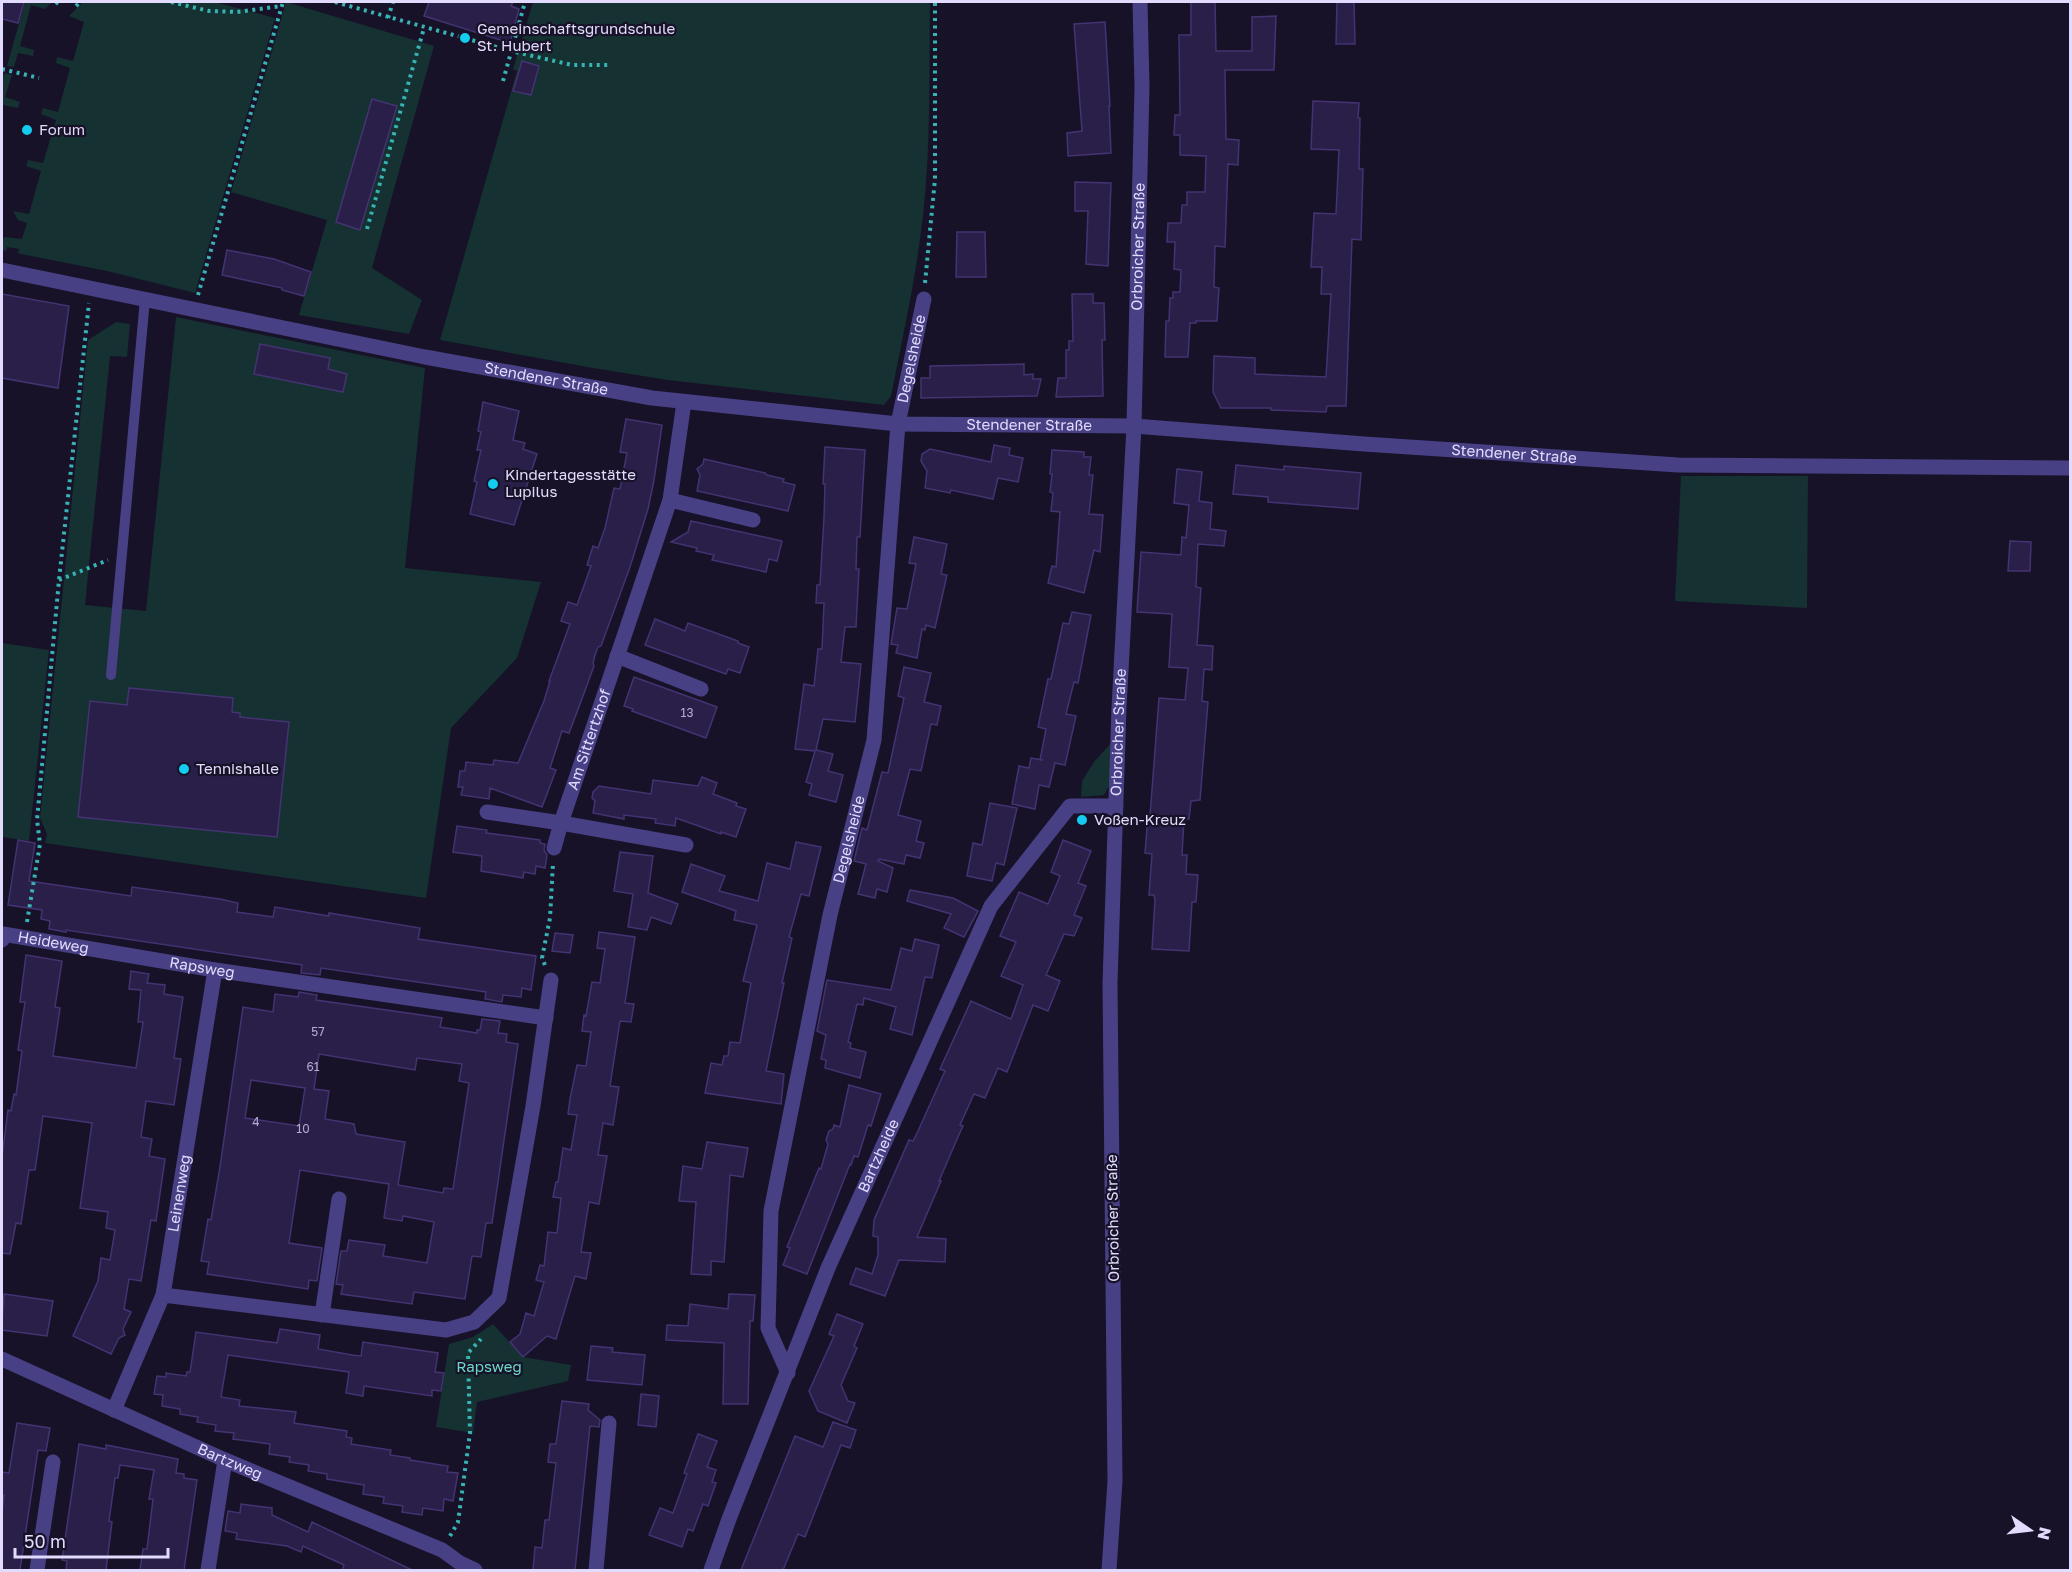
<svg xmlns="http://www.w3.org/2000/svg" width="2072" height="1572" font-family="'Golos Text',sans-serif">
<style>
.green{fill:#153132}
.building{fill:#2a1f48;stroke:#443372;stroke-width:1.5;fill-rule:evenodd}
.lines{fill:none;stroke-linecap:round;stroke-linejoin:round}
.path{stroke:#38b3b4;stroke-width:4;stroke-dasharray:3 4.5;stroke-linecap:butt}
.service{stroke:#484084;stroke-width:10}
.minor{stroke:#484084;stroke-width:15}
.poi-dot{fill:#14cbf0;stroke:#171228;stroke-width:2}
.labels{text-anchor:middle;stroke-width:4.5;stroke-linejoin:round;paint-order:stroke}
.number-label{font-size:12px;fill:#b4acd0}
.poi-label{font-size:15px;fill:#e2dbfd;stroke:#171228;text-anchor:start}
.street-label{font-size:15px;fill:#e2dbfd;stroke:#171228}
.park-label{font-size:15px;fill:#6bd9c6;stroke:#171228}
</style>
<rect width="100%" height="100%" fill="#171228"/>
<g class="green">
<polygon points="25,2 52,2 45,9 31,5 20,46 34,50 33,56 18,53 14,67 7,66"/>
<polygon points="83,2 215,2 275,18 195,293 107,271 21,254 18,253 19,249 7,247 6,251 2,250 2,240 5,237 22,239 27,223 18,220 13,211 29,214 41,171 26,166 28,160 43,163 56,120 41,114 43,108 58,112 70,68 56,63 57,57 73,61 84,22 69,16"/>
<polygon points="286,2 434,46 372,268 422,300 409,334 299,315 327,220 231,192"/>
<path d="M533,2H930C929,73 931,145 923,216C916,277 903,336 891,396L884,405L668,380L593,368L440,340L517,71L513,69Z"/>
<polygon points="4,73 12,75 5,97 20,102 18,108 3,105 2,110 2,83"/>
<polygon points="176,317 425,368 405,568 541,582 517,658 451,728 426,898 45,843 47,834 40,818 88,340 116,322 130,324 127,357 110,356 85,605 146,611"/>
<polygon points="1681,476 1808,476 1807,608 1675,601"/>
<polygon points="2,643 49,650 29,841 2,837"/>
<polygon points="1111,743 1110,784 1104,795 1081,797 1082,781 1094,762"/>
<polygon points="493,1324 523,1357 571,1365 568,1381 477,1402 473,1433 436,1427 449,1344 473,1337"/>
</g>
<g class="building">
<polygon points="2,2 24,2 18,23 2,19"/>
<polygon points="429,2 513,2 511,6 519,9 510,43 424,16"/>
<polygon points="1191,2 1215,2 1216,51 1252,51 1252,17 1276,16 1274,70 1225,70 1226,139 1239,140 1238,165 1228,164 1225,247 1215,246 1214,287 1219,288 1217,321 1196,321 1196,323 1190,323 1188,357 1165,357 1166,321 1169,321 1170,298 1173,298 1173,292 1180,292 1181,270 1174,269 1175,242 1167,242 1168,223 1181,223 1182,205 1187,205 1187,192 1205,192 1206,156 1180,155 1180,135 1174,135 1175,115 1180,115 1179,35 1191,35"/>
<polygon points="1337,2 1354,2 1355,44 1336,44"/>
<polygon points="1105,22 1110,106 1109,106 1111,153 1068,156 1067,133 1082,131 1074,24"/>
<polygon points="522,61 539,66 531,95 513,91"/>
<polygon points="372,99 397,106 360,230 336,222"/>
<polygon points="1313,101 1359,103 1358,118 1360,118 1359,169 1363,169 1361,240 1352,239 1346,406 1327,406 1326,412 1271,410 1271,408 1221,408 1213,392 1214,356 1255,358 1255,374 1326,377 1331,294 1321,294 1322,267 1311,267 1314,213 1336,214 1339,150 1311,149"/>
<polygon points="1075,182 1111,183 1108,266 1086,264 1088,211 1075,211"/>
<polygon points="957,232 985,232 986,277 956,277"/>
<polygon points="227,250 274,259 311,272 304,296 282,290 282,288 222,275"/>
<polygon points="2,294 69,306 58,388 2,378"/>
<polygon points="1072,294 1093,294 1093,303 1104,303 1105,340 1102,340 1103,396 1056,397 1058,378 1066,378 1066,350 1069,350 1069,341 1073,341"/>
<polygon points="260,344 330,358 328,369 347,374 343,392 254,374"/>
<polygon points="1024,364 1024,375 1033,374 1033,379 1041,379 1037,396 921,398 921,378 930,378 930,366"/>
<polygon points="483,402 519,411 513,440 525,443 523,449 537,454 514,525 470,514 477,482 474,481 481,450 477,450 481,432 478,431"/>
<polygon points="626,419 662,425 654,480 648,509 630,567 601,646 598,647 595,655 593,663 594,666 583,696 569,733 562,731 550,768 556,770 542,807 490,788 489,799 461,795 463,787 458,787 460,771 465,771 466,762 493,765 494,760 518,763 544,701 550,681 549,681 570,624 561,621 568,602 577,605 591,566 587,565 593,546 598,548 605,528 614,488 620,489 627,453 620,452"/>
<polygon points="994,445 1010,448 1009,455 1023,458 1018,482 998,478 993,499 951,490 950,493 925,488 927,471 921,461 922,454 930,449 991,462"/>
<polygon points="825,447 865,450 860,537 857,537 856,569 859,569 856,627 845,627 841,662 861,664 855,722 823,719 816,750 833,754 828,771 843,775 836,802 809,795 812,784 806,782 815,751 795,749 804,684 814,686 818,649 822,649 824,603 816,603 817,585 820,585 824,517 825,484 823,484"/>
<polygon points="1052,450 1084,452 1084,457 1091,457 1089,475 1093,475 1089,514 1103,515 1100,552 1094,550 1084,593 1048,583 1052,566 1056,567 1060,512 1051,511 1053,493 1050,492 1052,474 1050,474"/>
<polygon points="704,459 765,473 767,475 784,479 783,482 795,485 788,511 697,491 700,475 697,469 703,464"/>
<polygon points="1236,465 1284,470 1284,466 1361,473 1358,509 1268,502 1268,497 1233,494"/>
<polygon points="1177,469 1202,472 1199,501 1212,503 1210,529 1226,531 1224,546 1198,544 1196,587 1201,588 1197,645 1213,646 1212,670 1204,669 1202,701 1208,702 1200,800 1191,801 1189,819 1184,819 1182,855 1187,855 1186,874 1198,875 1196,902 1192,902 1189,951 1152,949 1155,900 1154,895 1149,895 1152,854 1145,853 1148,816 1150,816 1159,698 1185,700 1188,668 1169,667 1172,614 1137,612 1141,552 1181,555 1182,537 1186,538 1189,505 1174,503"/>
<polygon points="691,521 782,541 777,561 769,559 766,572 712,560 714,555 696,551 697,548 671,542 688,532"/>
<polygon points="914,537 947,544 941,574 947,575 935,628 926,625 925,630 922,629 917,658 896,653 898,645 891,644 897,608 907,609 916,564 909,563"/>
<polygon points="2010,541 2031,542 2030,571 2008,571"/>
<polygon points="1072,612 1091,615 1078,683 1074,682 1066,714 1076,716 1065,765 1055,763 1049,787 1039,785 1035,809 1012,804 1019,766 1029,768 1031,758 1043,760 1040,760 1046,729 1038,727 1048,679 1051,679 1063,623 1069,624"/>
<polygon points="655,619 685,631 688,623 738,641 738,643 749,647 740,673 728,669 726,674 645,645"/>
<polygon points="904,667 931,673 924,702 941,706 937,725 931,724 921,771 910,769 898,815 921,821 916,841 924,843 920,858 906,855 904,864 879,859 878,861 893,868 887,892 877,889 875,898 858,894 866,864 854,861 862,828 867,830 882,772 888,773 904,698 898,696"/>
<polygon points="634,677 717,707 706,738 632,711 633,709 624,706"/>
<polygon points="129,688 233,698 232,712 240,713 240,717 289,722 277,837 78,817 90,701 127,705"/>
<polygon points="702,777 717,783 713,794 737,803 736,806 746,809 736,837 721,832 721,834 676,818 675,826 655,823 656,819 624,815 624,819 593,813 595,801 592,798 593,792 599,786 651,794 653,780 698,786"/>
<polygon points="990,803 1017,808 1004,865 996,863 992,881 967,876 973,843 982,845"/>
<polygon points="457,826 487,830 486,833 540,840 540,843 545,844 544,850 547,855 545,868 536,866 535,874 524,872 523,878 481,871 482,856 453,852"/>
<polygon points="18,840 35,843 29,881 131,896 132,887 220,899 238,903 237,912 273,917 275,907 329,916 329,913 420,928 418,939 536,956 531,990 522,988 521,997 503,995 502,1002 485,999 486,992 321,968 320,975 301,973 302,965 66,930 66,932 49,929 50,921 41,919 42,910 8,905"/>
<polygon points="1063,840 1091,851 1078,883 1086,886 1074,915 1082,918 1074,936 1064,934 1046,975 1060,981 1048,1011 1033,1005 1007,1072 998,1068 985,1098 974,1094 960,1125 963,1126 958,1137 939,1181 941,1181 917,1237 946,1239 945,1262 899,1260 885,1296 850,1284 856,1268 872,1274 878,1255 878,1237 873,1236 874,1220 909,1140 913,1141 918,1131 945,1071 940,1069 971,1001 1011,1019 1023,985 1001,976 1016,942 1000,936 1019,892 1048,904 1060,876 1051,872"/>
<polygon points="796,842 821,847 809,896 801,894 789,937 792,938 782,983 784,983 766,1071 784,1074 781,1104 705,1093 711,1063 722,1065 724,1056 728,1056 730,1042 740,1043 751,983 743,981 757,925 734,920 736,911 682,892 691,864 725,876 719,891 758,901 767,863 790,869"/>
<polygon points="620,852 653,856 648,893 678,904 671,924 651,917 647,930 628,927 633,894 614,891"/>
<polygon points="910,890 953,898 978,911 964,937 944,928 951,914 907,901"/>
<polygon points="599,932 635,937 625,1003 634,1004 631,1022 620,1021 610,1086 619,1087 613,1125 603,1123 598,1155 607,1156 599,1204 589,1202 581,1252 591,1253 589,1263 586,1279 575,1276 556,1339 547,1336 523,1357 510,1342 520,1334 526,1313 534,1316 544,1282 536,1280 540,1265 544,1266 548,1232 557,1233 561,1198 553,1197 556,1182 558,1182 563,1148 571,1150 577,1115 568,1114 570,1099 577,1065 586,1066 591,1032 582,1031 584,1015 586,1016 592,982 600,983 605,949 597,948"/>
<polygon points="555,933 573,935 570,953 552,951"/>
<polygon points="915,939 939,945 932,978 925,977 912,1035 890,1029 896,1007 864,998 863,1005 857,1004 848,1042 851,1043 850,1048 866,1052 860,1078 825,1068 826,1060 821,1059 826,1035 817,1031 827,980 891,990 901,948 912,951"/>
<polygon points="26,955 62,961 55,1007 60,1008 53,1056 136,1068 143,1022 138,1022 141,990 129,989 131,971 149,974 147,983 165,985 164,994 183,997 174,1058 181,1059 174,1105 146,1101 141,1137 152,1139 149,1156 165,1159 156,1221 151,1220 141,1281 129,1279 124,1309 131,1312 123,1329 125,1335 119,1338 111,1354 73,1336 98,1281 101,1258 110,1260 115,1230 106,1228 108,1212 80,1208 92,1123 43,1116 35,1170 29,1170 21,1224 16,1223 10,1254 2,1253 2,1157 8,1110 11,1111 14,1094 16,1095 22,1051 18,1050 25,1002 20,1002"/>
<path d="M299,992L317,995L316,1000L442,1018L440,1027L477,1033V1030H480L482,1019L500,1021L498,1033L507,1034L506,1042L518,1044L492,1223H486L481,1257L472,1256L465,1299L414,1292L412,1304L341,1294L343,1285L336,1284L341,1251H347L349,1240L385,1245L383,1256L427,1263L434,1222L403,1216L402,1221L384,1218L389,1184L300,1170L289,1243L322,1248L317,1281L309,1280L308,1289L207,1274L209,1262L201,1261L208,1219L211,1220L220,1167L243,1007L273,1012L275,994L298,997ZM319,1054L415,1070L417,1058L462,1064L459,1081L469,1083L453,1189L444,1188L443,1193L398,1185L405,1142L356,1134L354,1124L325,1119L329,1091L314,1089ZM251,1080L305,1088L299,1126L245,1118Z"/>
<polygon points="849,1085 881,1094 871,1126 868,1125 858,1157 854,1156 851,1165 850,1164 807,1274 783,1265 790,1248 787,1247 819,1168 821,1169 828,1144 826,1140 829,1131 833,1129 834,1125 840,1127"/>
<polygon points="707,1142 748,1148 743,1177 730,1175 724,1262 711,1261 711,1275 691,1274 696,1202 679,1201 683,1166 702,1169"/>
<polygon points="4,1294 53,1301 47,1336 2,1330"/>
<polygon points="729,1294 755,1295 753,1321 750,1321 748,1404 723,1404 724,1343 666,1340 667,1325 688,1326 690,1304 728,1309"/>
<polygon points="837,1314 863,1324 854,1346 857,1348 841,1385 848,1401 855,1403 847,1423 818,1411 809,1391 834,1336 829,1334"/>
<polygon points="280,1329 320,1335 318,1349 352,1355 361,1356 363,1342 438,1353 435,1372 444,1373 441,1391 432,1390 432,1396 364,1386 363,1396 346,1393 349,1372 228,1355 221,1397 240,1400 239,1406 296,1412 294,1423 347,1431 346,1437 352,1438 351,1444 391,1450 390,1455 410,1458 410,1460 448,1466 447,1472 458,1473 453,1501 444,1499 443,1511 423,1508 422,1515 402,1512 403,1506 383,1503 384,1497 363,1494 364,1485 327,1479 327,1474 308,1471 309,1465 289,1462 290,1457 269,1454 270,1444 233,1439 234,1433 215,1431 216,1425 197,1422 198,1417 180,1414 180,1409 162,1406 163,1395 154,1394 157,1376 166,1377 166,1373 186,1376 187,1372 190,1372 196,1332 277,1343"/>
<polygon points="591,1346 613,1348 612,1352 645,1355 642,1385 587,1380"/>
<polygon points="641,1394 659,1396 656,1427 638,1425"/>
<polygon points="562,1401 589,1404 588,1410 600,1420 599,1427 590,1426 575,1570 533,1570 535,1547 542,1548 545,1520 549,1520 556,1463 548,1462 550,1444 556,1444"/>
<polygon points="833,1422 856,1430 850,1448 841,1445 805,1537 798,1534 783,1570 741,1570 795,1436 823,1447"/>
<polygon points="17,1423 50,1428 46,1451 38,1450 20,1570 2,1570 2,1516 4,1495 2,1495 2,1472 9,1473"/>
<polygon points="698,1434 717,1441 707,1467 716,1470 712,1482 716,1483 708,1506 703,1504 693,1531 688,1529 682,1547 649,1535 660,1508 673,1513 687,1474 684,1473"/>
<polygon points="79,1444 106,1449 106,1445 178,1459 176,1473 184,1474 184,1478 197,1480 184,1570 140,1570 143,1549 147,1549 153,1499 149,1499 154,1470 120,1465 118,1478 115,1478 109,1521 112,1522 106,1570 66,1570 67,1561 62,1560"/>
<polygon points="241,1504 272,1508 272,1515 308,1532 312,1522 412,1570 342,1570 344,1565 303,1546 301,1552 287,1546 236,1539 237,1533 225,1531 228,1511 240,1513"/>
</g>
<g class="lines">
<g class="path">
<polyline points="56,2 61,6"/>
<polyline points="171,2 209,11 237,12 282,6"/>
<polyline points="335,2 511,51 572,65 608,65"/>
<polyline points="76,6 80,2"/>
<polyline points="388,18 393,2"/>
<polyline points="2,69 39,78"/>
<polyline points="503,81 525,2"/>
<polyline points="367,229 424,28"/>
<polyline points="925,283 935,179 935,2"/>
<polyline points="198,295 283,2"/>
<polyline points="59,580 108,560"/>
<polyline points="27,922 40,844 37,820 59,580 89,303"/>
<polyline points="545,965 542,958 550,918 553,863"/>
<polyline points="450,1536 458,1522 470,1433 468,1353 481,1339"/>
</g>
<polyline class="service" points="111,675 145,299"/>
<g class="minor">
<path id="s1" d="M2,270L425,357L652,398L898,424L1134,426L1364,444L1678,465L2070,468"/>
<polyline points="670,500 753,520"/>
<polyline points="617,656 701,689"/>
<polyline points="487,812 561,823 686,845"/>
<path id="s2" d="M554,848L561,823L670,500L684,402"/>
<path id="s3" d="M2,940L3,934L215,970L546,1018"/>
<polyline points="163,1295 446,1330 474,1322 499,1298 533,1106 551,980"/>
<polyline points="322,1315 339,1199"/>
<path id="s4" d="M2,1359L225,1460L442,1550L460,1563L475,1570"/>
<path id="s5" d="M788,1373L768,1328L771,1211L830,915L874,740L898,424L924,299"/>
<path id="s6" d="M114,1410L163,1295L215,970"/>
<polyline points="37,1570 53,1462"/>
<polyline points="208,1570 225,1460"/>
<polyline points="596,1570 609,1423"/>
<path id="s7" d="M711,1570L729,1519L828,1268L991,906L1070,806H1116"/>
<path id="s8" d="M1109,1570L1115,1481L1110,983L1119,708L1134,426L1142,86L1140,2"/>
</g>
</g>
<g class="poi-dot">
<circle cx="465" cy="38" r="6"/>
<circle cx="27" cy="130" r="6"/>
<circle cx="493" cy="484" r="6"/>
<circle cx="184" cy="769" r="6"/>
<circle cx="1082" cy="820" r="6"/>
</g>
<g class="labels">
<g class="number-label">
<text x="687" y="717">13</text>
<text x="318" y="1036">57</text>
<text x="313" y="1071">61</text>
<text x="256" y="1126">4</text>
<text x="303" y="1133">10</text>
</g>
<g class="poi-label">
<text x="477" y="34">Gemeinschaftsgrundschule<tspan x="477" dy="17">St. Hubert</tspan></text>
<text x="39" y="135">Forum</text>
<text x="505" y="480">Kindertagesstätte<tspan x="505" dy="17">Lupilus</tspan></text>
<text x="196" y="774">Tennishalle</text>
<text x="1094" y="825">Voßen-Kreuz</text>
</g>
<g class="street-label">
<text dy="5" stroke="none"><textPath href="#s8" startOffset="1324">Orbroicher Straße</textPath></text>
<text dy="5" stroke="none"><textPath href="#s5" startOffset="1032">Degelsheide</textPath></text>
<text dy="5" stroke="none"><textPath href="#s1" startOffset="555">Stendener Straße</textPath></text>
<text dy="5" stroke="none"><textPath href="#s1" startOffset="1041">Stendener Straße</textPath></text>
<text dy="5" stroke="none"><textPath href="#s1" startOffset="1527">Stendener Straße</textPath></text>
<text dy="5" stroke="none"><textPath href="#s8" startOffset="838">Orbroicher Straße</textPath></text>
<text dy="5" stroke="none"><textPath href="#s2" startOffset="114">Am Sittertzhof</textPath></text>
<text dy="5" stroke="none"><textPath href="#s5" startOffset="546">Degelsheide</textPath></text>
<text dy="5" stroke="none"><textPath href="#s3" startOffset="57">Heideweg</textPath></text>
<text dy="5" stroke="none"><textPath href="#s3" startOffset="208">Rapsweg</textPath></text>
<text dy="5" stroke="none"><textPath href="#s7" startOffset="447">Bartzheide</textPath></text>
<text dy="5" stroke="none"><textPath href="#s6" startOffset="228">Leinenweg</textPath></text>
<text transform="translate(1113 1218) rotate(-91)" y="5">Orbroicher Straße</text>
<text dy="5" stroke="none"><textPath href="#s4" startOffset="250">Bartzweg</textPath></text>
</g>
<g class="park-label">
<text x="489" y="1372">Rapsweg</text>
</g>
</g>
<rect width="2072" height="1572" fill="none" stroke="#e2dbfd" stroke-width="6"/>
<g transform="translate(2030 1530) rotate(104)" stroke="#171228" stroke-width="4.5" paint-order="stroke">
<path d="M0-4.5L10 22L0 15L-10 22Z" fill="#e2dbfd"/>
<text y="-9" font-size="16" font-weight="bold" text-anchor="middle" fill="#e2dbfd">N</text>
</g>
<path d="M15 1548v9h153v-9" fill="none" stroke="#e2dbfd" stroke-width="3"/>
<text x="24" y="1548" font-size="18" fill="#e2dbfd" stroke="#171228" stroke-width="4.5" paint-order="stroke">50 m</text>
</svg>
